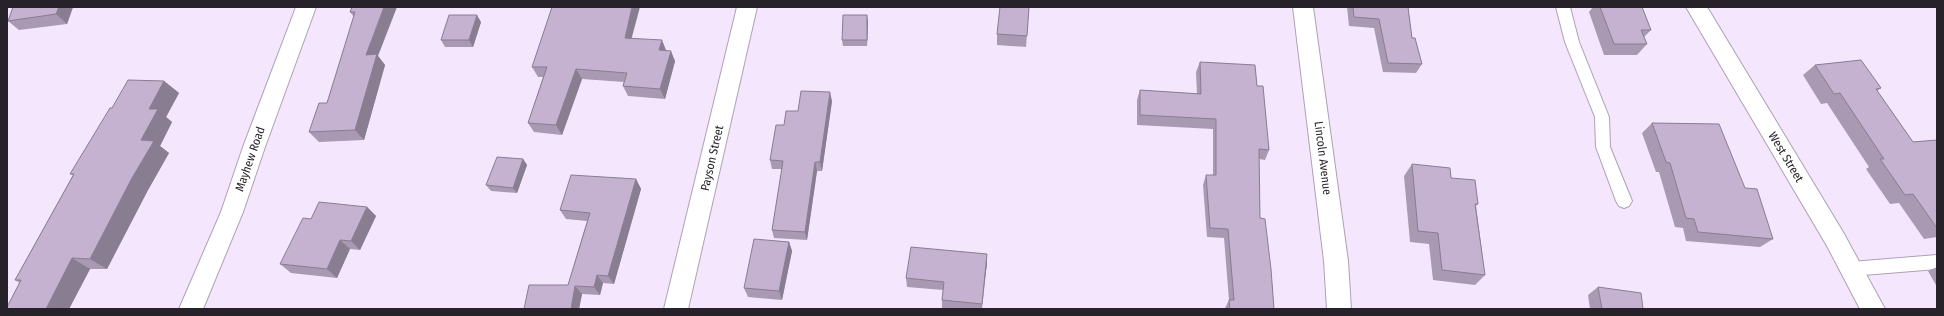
<svg xmlns="http://www.w3.org/2000/svg" width="1944" height="316" font-family="'Fira Sans Condensed',sans-serif">
<style>
.lines{fill:none;stroke-linecap:round;stroke-linejoin:round}
.service-casing{stroke:#ada1b5;stroke-width:2}
.minor-casing{stroke:#ada1b5;stroke-width:2}
.secondary-casing{stroke:#ada1b5;stroke-width:2}
.service{fill:#fff;fill-rule:evenodd}
.minor{fill:#fff;fill-rule:evenodd}
.secondary{fill:#fff;fill-rule:evenodd}
.wall{fill:#a999b3}
.shaded-wall{fill:#897d92}
.building{fill:#c4b2d0;stroke:#897d92}
.labels{text-anchor:middle;stroke-width:3;stroke-linejoin:round;paint-order:stroke}
.street-label{font-size:12px;fill:#27222a;stroke:#fff}
</style>
<rect width="100%" height="100%" fill="#f4e7fd"/>
<g class="lines">
<g class="service-casing">
<g id="service">
<polygon points="1556,7 1570,7 1579,42 1609,117 1610,147 1632,201 1629,206 1624,208 1619,206 1616,201 1596,147 1595,117 1565,42"/>
<polygon points="1937,255 1937,269 1851,276 1845,274 1843,269 1845,264 1851,262"/>
</g>
</g>
<g class="minor-casing">
<g id="minor">
<polygon points="296,7 316,7 265,147 243,212 203,309 179,309 221,212 243,147"/>
<polygon points="737,7 757,7 688,309 664,309"/>
<polygon points="1293,7 1313,7 1348,261 1351,309 1327,309 1324,261"/>
</g>
</g>
<g class="secondary-casing">
<polygon id="secondary" points="1686,7 1707,7 1843,232 1885,309 1860,309 1827,246"/>
</g>
<use href="#service" class="service"/>
<use href="#minor" class="minor"/>
<use href="#secondary" class="secondary"/>
</g>
<g class="wall">
<polygon points="13,7 73,7 67,24 19,30 8,21"/>
<polygon points="352,7 378,56 385,65 364,140 319,142 309,132 327,103 354,17 350,12"/>
<polygon points="1029,7 1026,47 997,45 997,34"/>
<polygon points="1347,7 1408,7 1412,38 1422,64 1416,73 1383,72 1374,28 1349,26"/>
<polygon points="1593,7 1642,7 1651,30 1644,37 1647,44 1637,55 1604,55 1589,12"/>
<polygon points="868,21 867,46 843,46 842,40"/>
<polygon points="481,22 473,47 445,47 441,40"/>
<polygon points="632,38 666,50 675,61 665,99 628,96 623,86 624,82 582,79 562,135 534,132 528,123 543,77 538,77 532,67"/>
<polygon points="1200,62 1257,86 1269,150 1265,160 1259,159 1260,218 1274,309 1225,309 1225,308 1229,300 1224,238 1207,237 1203,185 1206,175 1213,175 1213,129 1137,125 1137,100 1140,90 1197,94 1196,72"/>
<polygon points="1815,65 1881,88 1877,91 1913,142 1937,140 1937,237 1924,239 1899,203 1890,204 1866,169 1869,167 1827,103 1821,104 1803,75"/>
<polygon points="164,81 179,93 166,117 172,122 160,146 169,153 148,190 107,269 90,269 69,309 7,309 20,283 15,280 73,175 70,174 112,108"/>
<polygon points="832,101 822,171 817,171 807,240 774,238 772,230 782,169 772,169 770,160 784,125 798,111"/>
<polygon points="1652,123 1745,188 1773,239 1760,247 1686,241 1683,228 1675,227 1659,172 1656,172 1642,133"/>
<polygon points="523,159 527,165 517,193 491,191 486,185"/>
<polygon points="1412,164 1451,178 1478,204 1476,206 1485,275 1475,285 1433,280 1429,244 1410,242 1404,176"/>
<polygon points="636,179 641,189 614,284 603,283 600,295 582,294 579,309 524,309 568,285 587,221 566,219 560,210"/>
<polygon points="367,207 376,216 360,250 350,249 337,278 291,273 280,264 311,219"/>
<polygon points="789,242 792,251 782,300 748,297 744,288"/>
<polygon points="987,254 987,263 982,309 950,309 942,308 942,300 943,290 907,287 906,278"/>
<polygon points="1937,267 1937,287 1928,271"/>
<polygon points="1598,287 1643,309 1590,309 1588,295"/>
</g>
<g class="shaded-wall">
<polygon points="59,7 73,7 67,24 56,14"/>
<polygon points="384,7 397,7 378,56 385,65 364,140 355,130 366,55"/>
<polygon points="632,7 640,7 629,48 625,38"/>
<polygon points="477,15 481,22 473,47 469,40"/>
<polygon points="867,15 868,21 867,46"/>
<polygon points="662,40 666,50 663,60 659,50"/>
<polygon points="671,51 675,61 665,99 660,89"/>
<polygon points="576,69 582,79 562,135 556,125"/>
<polygon points="164,81 179,93 166,117 172,122 160,146 169,153 148,190 107,269 90,259 141,140 149,109"/>
<polygon points="830,92 832,101 822,171 820,162"/>
<polygon points="523,159 527,165 517,193 513,188"/>
<polygon points="815,162 817,171 807,240 805,232"/>
<polygon points="636,179 641,189 614,284 608,276"/>
<polygon points="367,207 376,216 360,250 351,241"/>
<polygon points="340,240 350,249 337,278 327,269"/>
<polygon points="789,242 792,251 782,300 779,291"/>
<polygon points="987,254 987,263 981,309 982,304"/>
<polygon points="72,258 90,269 69,309 46,309"/>
<polygon points="597,275 603,283 600,295 594,287"/>
<polygon points="575,286 582,294 579,309 571,309"/>
</g>
<g class="building">
<polygon points="13,7 59,7 56,14 8,21"/>
<polygon points="352,7 384,7 366,55 377,54 355,130 309,132 319,103 327,103 355,12 350,12"/>
<polygon points="552,7 632,7 625,38 662,40 659,50 671,51 660,89 623,86 627,73 576,69 556,125 528,123 547,67 532,67"/>
<polygon points="1000,7 1029,7 1027,36 997,34"/>
<polygon points="1353,7 1408,7 1412,38 1415,38 1422,64 1388,63 1379,19 1354,17"/>
<polygon points="1600,7 1642,7 1651,30 1641,30 1647,44 1614,44"/>
<polygon points="449,15 477,15 469,40 441,40"/>
<polygon points="843,15 867,15 867,40 842,40"/>
<polygon points="1861,60 1881,88 1876,89 1913,142 1937,140 1937,228 1913,194 1905,195 1880,159 1884,159 1840,93 1834,94 1815,65"/>
<polygon points="1200,62 1255,65 1257,86 1263,86 1269,150 1259,149 1260,218 1265,219 1271,269 1274,309 1230,309 1229,300 1234,300 1228,229 1210,228 1206,175 1216,175 1216,119 1140,115 1140,90 1201,94"/>
<polygon points="128,80 164,81 149,109 158,109 141,140 154,141 132,178 90,259 72,258 46,309 7,309 7,307 21,280 15,280 74,174 70,174 110,108 112,108"/>
<polygon points="801,91 830,92 820,162 815,162 805,232 772,230 783,161 770,160 776,125 784,125 786,111 798,111"/>
<polygon points="1652,123 1719,124 1745,188 1757,189 1773,239 1698,232 1694,219 1686,218 1670,163 1666,162"/>
<polygon points="497,157 523,159 513,188 486,185"/>
<polygon points="1412,164 1450,168 1451,178 1475,180 1478,204 1475,204 1485,275 1442,270 1438,233 1418,231"/>
<polygon points="571,175 636,179 608,276 597,275 594,287 575,286 571,309 524,309 529,285 568,285 590,213 560,210"/>
<polygon points="319,202 367,207 351,241 340,240 327,269 280,264 303,218 311,219"/>
<polygon points="754,239 789,242 779,291 744,288"/>
<polygon points="911,247 987,254 982,304 942,300 944,282 906,278"/>
<polygon points="1598,287 1641,293 1643,309 1602,309"/>
</g>
<g class="labels">
<g class="street-label">
<text transform="translate(1786 157) rotate(59)" y="4">West Street</text>
<text transform="translate(712 158) rotate(-77)" y="4">Payson Street</text>
<text transform="translate(1323 158) rotate(83)" y="4">Lincoln Avenue</text>
<text transform="translate(250 159) rotate(-71)" y="4">Mayhew Road</text>
</g>
</g>
<rect width="1944" height="316" fill="none" stroke="#27222a" stroke-width="16"/>
</svg>
